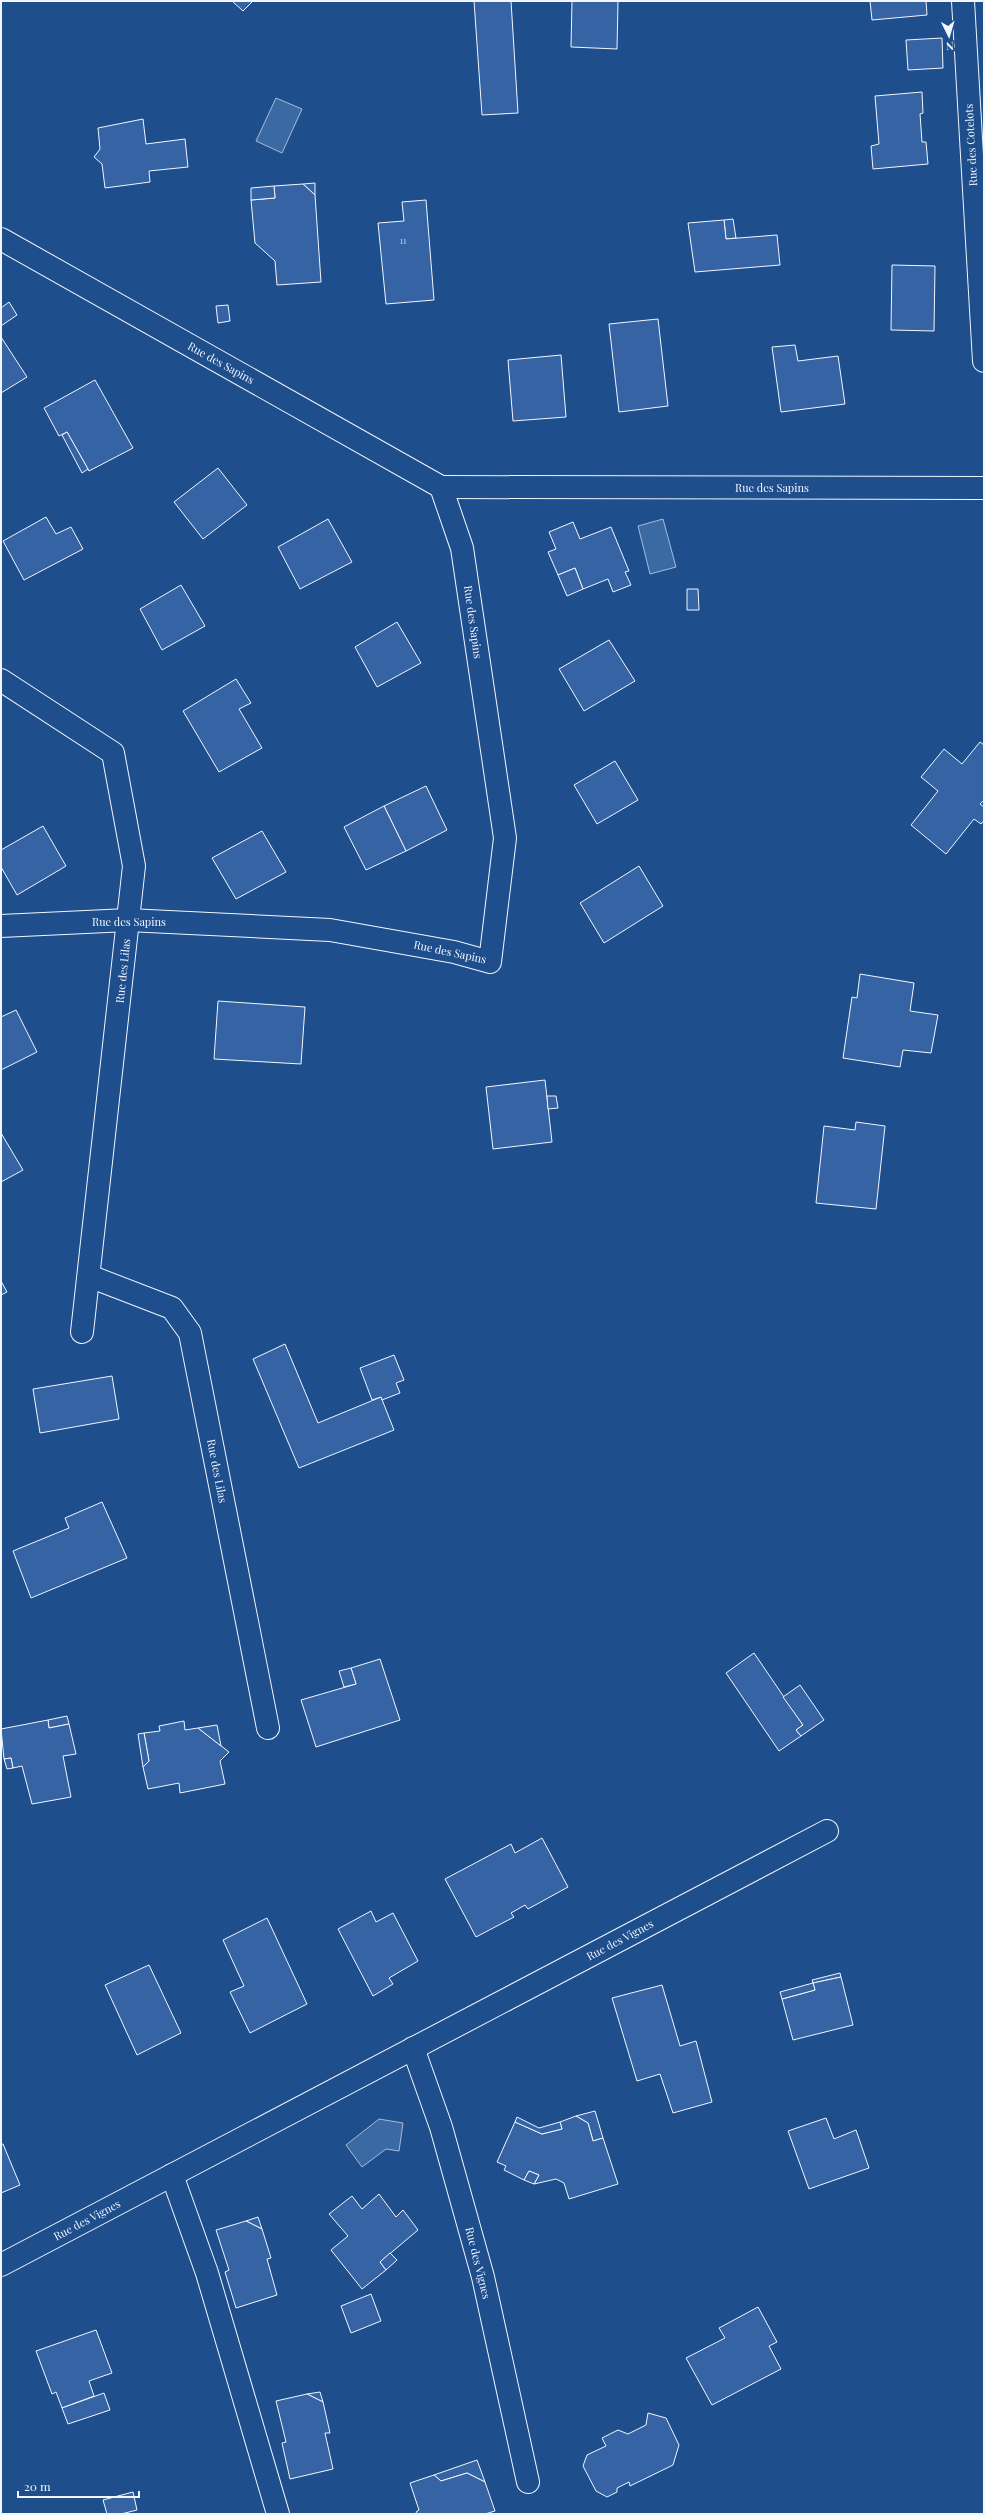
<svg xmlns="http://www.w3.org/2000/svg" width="985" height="2515" font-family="'Playfair Display',serif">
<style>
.water{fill:#3b69a3;stroke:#a8bbd7}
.building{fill:#3563a3;stroke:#f2f6ff}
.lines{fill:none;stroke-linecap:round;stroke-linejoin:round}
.minor-casing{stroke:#f2f6ff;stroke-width:24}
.minor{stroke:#1f4e8c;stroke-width:22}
.labels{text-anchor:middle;stroke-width:3;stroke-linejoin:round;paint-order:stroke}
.number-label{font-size:9px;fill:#c3d1e8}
.street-label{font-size:11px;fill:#f2f6ff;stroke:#1f4e8c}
</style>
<rect width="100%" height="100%" fill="#1f4e8c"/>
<g class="water">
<polygon points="276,98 302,109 282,153 256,141"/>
<polygon points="663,519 676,567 650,574 638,526"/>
<polygon points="379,2119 403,2123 399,2151 386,2149 362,2167 346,2145"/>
</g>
<g class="building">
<polygon points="232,1 253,1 243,11"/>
<polygon points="474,1 511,1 518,113 482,115"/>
<polygon points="572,1 618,1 617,49 571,47"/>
<polygon points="870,1 926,1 927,15 872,20"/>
<polygon points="942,38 943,68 908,70 906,40"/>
<polygon points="922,92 923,113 920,114 922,142 926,142 928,164 873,169 871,146 879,144 875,96"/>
<polygon points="143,119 146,144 185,139 188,167 149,171 150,182 105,188 102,164 94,157 100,149 98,128"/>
<polygon points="315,183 315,195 303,184"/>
<polygon points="303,184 315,195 321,282 277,285 275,261 255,243 251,200 275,198 274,186"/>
<polygon points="274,186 275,198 251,200 251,188"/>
<polygon points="426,200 434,300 386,304 378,223 404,221 402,202"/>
<polygon points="733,219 736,238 726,239 724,220"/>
<polygon points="724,220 726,239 777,235 780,265 695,272 688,223"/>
<polygon points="892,265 935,266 934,331 891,330"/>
<polygon points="9,302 17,315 1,326 1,308"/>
<polygon points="228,305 230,321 218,323 216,306"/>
<polygon points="658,319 668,406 619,412 609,324"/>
<polygon points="1,337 27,377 1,393"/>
<polygon points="795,345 798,361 838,356 845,404 781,412 772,347"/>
<polygon points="561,355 566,417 513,421 508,360"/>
<polygon points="95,380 133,448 89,471 67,432 59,436 44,408"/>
<polygon points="67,432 88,469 82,473 62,435"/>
<polygon points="218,468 247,505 203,539 174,502"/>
<polygon points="46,517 56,534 71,527 83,549 24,580 3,541"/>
<polygon points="328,519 352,562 300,589 278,547"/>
<polygon points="573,522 580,539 611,527 629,571 625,572 631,585 613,592 608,579 583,589 575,568 558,575 548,552 556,549 549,532"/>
<polygon points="575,568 583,589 567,596 558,575"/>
<polygon points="181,585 205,626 162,650 140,609"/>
<polygon points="687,589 698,589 699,610 687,610"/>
<polygon points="397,622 421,663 377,687 355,647"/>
<polygon points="609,640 635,681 584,711 559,669"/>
<polygon points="236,679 251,703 239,709 262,748 219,772 183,711"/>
<polygon points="980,742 984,745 984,800 980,804 984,807 984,820 981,824 974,819 946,854 911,825 938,791 921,777 944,749 962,764"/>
<polygon points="615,761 638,800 597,824 574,785"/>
<polygon points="426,786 447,830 406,851 384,806"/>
<polygon points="384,806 406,851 366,870 344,827"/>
<polygon points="43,826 66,866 17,895 1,867 1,850"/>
<polygon points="262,831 286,872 236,899 212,858"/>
<polygon points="639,866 663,906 604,943 580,903"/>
<polygon points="860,974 914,983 910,1011 938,1015 931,1053 903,1050 900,1067 843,1058 852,997 857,998"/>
<polygon points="218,1001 305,1007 301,1064 214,1059"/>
<polygon points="16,1010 37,1052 1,1070 1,1017"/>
<polygon points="545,1080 552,1142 493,1149 486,1087"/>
<polygon points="547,1096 556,1096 558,1108 548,1109"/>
<polygon points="856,1122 885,1126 876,1209 816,1203 824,1126 855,1130"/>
<polygon points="1,1133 23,1170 1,1182"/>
<polygon points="1,1281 7,1292 1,1295"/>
<polygon points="285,1344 318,1423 381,1397 394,1430 299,1468 253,1359"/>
<polygon points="394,1355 404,1380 396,1383 400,1393 382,1400 381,1397 372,1400 360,1368"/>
<polygon points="112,1376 119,1419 40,1433 33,1389"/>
<polygon points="102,1502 127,1558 31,1598 13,1551 69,1528 65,1518"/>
<polygon points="754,1653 803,1725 796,1730 801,1736 779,1751 726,1673"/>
<polygon points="380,1659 400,1720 316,1747 301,1700 356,1684 351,1668"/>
<polygon points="351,1668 356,1684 344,1687 339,1671"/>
<polygon points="800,1685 824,1720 801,1736 796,1730 803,1725 783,1697"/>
<polygon points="67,1716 69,1724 49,1728 48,1720"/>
<polygon points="48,1720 49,1728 69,1724 76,1754 63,1756 71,1797 32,1804 22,1766 13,1768 11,1758 4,1759 1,1729"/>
<polygon points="184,1721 185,1730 198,1728 229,1752 220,1761 225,1784 180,1793 179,1783 148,1789 143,1767 149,1761 144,1733 160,1731 159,1726"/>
<polygon points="217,1725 221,1746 198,1728"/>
<polygon points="144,1733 149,1761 143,1767 138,1734"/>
<polygon points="11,1758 13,1768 7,1769 4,1759"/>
<polygon points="542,1838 568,1887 528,1909 525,1905 511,1913 514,1917 476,1937 445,1879 511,1844 515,1853"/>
<polygon points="371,1911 376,1922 393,1913 418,1961 389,1978 393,1984 373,1996 338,1929"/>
<polygon points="267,1918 307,2004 250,2033 230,1992 244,1986 223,1940"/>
<polygon points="149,1965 181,2033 137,2055 105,1985"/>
<polygon points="840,1973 841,1977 813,1983 812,1980"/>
<polygon points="841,1977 853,2025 793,2040 782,1999 815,1990 813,1983"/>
<polygon points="813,1983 815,1990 782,1999 780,1992"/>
<polygon points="662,1985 680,2046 696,2041 712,2102 673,2113 660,2074 637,2081 612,1998"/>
<polygon points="595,2111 603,2138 593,2141 588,2123 576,2116"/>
<polygon points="576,2116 588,2123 593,2141 603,2138 618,2184 569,2199 564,2183 556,2179 534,2184 539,2175 529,2171 524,2180 504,2170 506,2166 497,2162 515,2122 542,2134 562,2129 560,2122"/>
<polygon points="517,2117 539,2128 560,2122 562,2129 542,2134 515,2122"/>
<polygon points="826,2118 834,2139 856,2130 869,2168 809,2189 788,2131"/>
<polygon points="1,2144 3,2144 20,2185 1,2193"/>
<polygon points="529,2171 539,2175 534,2184 524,2180"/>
<polygon points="379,2194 396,2217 403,2210 418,2230 380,2262 386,2270 362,2289 331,2250 348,2236 329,2214 352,2196 362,2209"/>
<polygon points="258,2217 262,2229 246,2221"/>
<polygon points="246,2221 262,2229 271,2258 267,2259 277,2295 236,2308 225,2272 229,2270 216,2230"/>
<polygon points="390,2253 397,2260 386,2270 380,2262"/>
<polygon points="371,2294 381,2321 351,2333 341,2306"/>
<polygon points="758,2307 777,2342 769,2346 781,2369 712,2405 686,2358 725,2338 719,2328"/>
<polygon points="96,2330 112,2373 89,2381 94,2396 62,2408 56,2392 52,2394 36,2351"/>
<polygon points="320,2392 323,2402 307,2394"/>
<polygon points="104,2393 110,2410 68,2424 62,2408"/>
<polygon points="307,2394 323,2402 330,2433 325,2433 333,2469 290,2479 282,2443 286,2442 276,2401"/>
<polygon points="648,2413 666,2418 679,2445 673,2465 630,2486 629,2482 617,2488 617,2492 607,2497 596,2491 583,2466 587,2455 606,2446 602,2438 618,2430 628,2434 646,2425"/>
<polygon points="477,2460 485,2482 467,2473 441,2481 434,2475"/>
<polygon points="467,2473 485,2482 495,2511 485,2514 417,2514 416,2512 419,2510 410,2483 434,2475 441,2481"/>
<polygon points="133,2492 137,2510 121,2514 107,2514 103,2500"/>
</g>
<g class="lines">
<g class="minor-casing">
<g id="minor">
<polyline points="963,1 984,361"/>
<polyline points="1,239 441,487 462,548 505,838 490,962 454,952 330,930 128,920 1,926"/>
<polyline points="441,487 984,488"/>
<polyline points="1,680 113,753 134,866 82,1332"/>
<polyline points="89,1276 172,1308 190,1333 268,1728"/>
<polyline points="413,2048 441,2127 483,2277 528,2482"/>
<polyline points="172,2175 207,2273 278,2514"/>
<polyline points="1,2265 827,1831"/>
</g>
</g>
<use href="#minor" class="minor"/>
</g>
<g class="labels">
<g class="number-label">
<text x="403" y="244">11</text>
</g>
<g class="street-label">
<text transform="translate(971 145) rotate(-93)" y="4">Rue des Cotelots</text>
<text transform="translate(221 363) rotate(29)" y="4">Rue des Sapins</text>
<text x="772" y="492">Rue des Sapins</text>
<text transform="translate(473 622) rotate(82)" y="4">Rue des Sapins</text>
<text x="129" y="926">Rue des Sapins</text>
<text transform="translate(450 952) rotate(12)" y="4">Rue des Sapins</text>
<text transform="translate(123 971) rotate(-84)" y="4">Rue des Lilas</text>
<text transform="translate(217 1471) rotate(79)" y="4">Rue des Lilas</text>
<text transform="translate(620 1940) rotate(-28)" y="4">Rue des Vignes</text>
<text transform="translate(87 2220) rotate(-28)" y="4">Rue des Vignes</text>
<text transform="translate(478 2263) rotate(76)" y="4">Rue des Vignes</text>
</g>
</g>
<rect width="985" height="2515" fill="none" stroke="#f2f6ff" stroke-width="4"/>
<g transform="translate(949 36) rotate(175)" stroke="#1f4e8c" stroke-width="3" paint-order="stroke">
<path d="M0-3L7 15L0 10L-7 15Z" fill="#f2f6ff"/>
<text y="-6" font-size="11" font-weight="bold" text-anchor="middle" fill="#f2f6ff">N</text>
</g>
<path d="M18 2491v6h121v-6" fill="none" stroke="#f2f6ff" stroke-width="2"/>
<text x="24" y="2491" font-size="12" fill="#f2f6ff" stroke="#1f4e8c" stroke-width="3" paint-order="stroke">20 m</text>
</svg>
